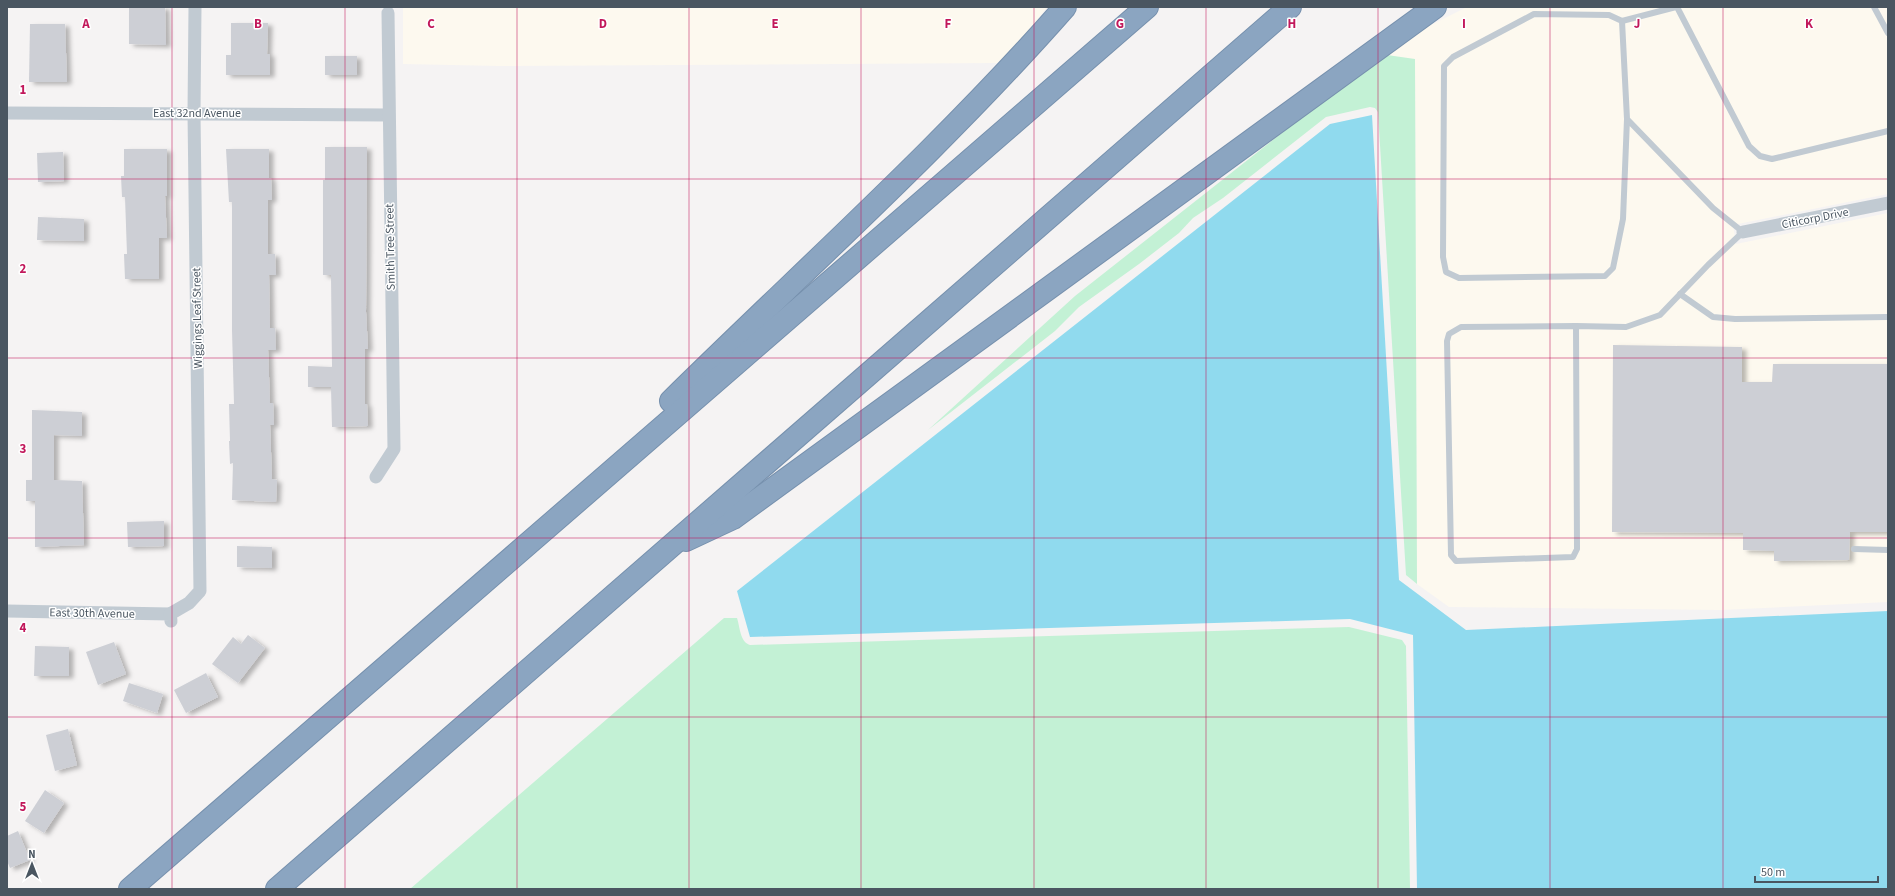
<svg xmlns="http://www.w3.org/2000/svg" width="1895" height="896" font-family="'Source Sans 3',sans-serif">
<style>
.commercial{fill:#fdf9ef}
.green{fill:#c3f1d5}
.water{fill:#90daee}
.building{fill:#cdcfd5;filter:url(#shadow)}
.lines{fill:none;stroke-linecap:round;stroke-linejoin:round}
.motorway-casing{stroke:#7690ad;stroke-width:24}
.service{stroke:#c1cad2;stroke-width:6}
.minor{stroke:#c1cad2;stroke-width:13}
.motorway{stroke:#8ba5c1;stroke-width:22}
.grid{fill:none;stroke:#c2185b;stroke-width:1;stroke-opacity:0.55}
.labels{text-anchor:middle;stroke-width:3;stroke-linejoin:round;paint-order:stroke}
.street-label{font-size:12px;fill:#4a5661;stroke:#fff}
.grid-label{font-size:13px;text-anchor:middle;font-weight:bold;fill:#c2185b;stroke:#fff;stroke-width:3;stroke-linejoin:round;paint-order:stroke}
</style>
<defs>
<filter id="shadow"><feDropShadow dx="4.5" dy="2.5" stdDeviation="2" flood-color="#0004"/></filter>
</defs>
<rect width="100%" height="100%" fill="#f5f3f3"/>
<g class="commercial">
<polygon points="403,7 1047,7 1016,47 997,63 500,66 403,64"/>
<polygon points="1467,7 1888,7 1888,194 1733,225 1736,244 1888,213 1888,602 1721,610 1449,607 1417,584 1415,60 1387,55 1419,31"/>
</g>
<g class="green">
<polygon points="1387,55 1415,59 1417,584 1406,575 1378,112 1375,108 1370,107 1326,117 1223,198 1193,218 1179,233 1139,264 1079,307 1055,331 928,430 1075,296 1297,121"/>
<path d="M724,618H737C740,627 740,642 750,645L1349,627L1402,640L1406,646L1410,889H410Z"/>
</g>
<polygon class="water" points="1372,115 1399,580 1466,630 1888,611 1888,889 1417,889 1413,635 1350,619 750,637 737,591 1330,124"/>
<g class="building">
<polygon points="129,7 165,7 166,45 129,44"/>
<polygon points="231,23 268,23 267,54 270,54 270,75 226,75 226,55 231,55"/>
<polygon points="30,24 65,24 67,82 29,82"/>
<rect x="325" y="56" width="32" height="19"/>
<polygon points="325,147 367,147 366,312 368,349 365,349 365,404 367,404 368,426 332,427 331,387 308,387 308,366 332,367 331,275 323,275 323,180 325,180"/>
<polygon points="124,149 167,149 167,196 165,196 167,238 159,238 159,279 125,279 124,254 127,254 125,197 122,197 121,176 124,176"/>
<polygon points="226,149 269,149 269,178 271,178 272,200 268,200 268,254 275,254 276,275 269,275 270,328 275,328 276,350 268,350 270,403 273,403 274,425 270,425 272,479 277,480 276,502 232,500 233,463 230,464 229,441 230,441 229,404 234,404 232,330 232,202 229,202"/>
<polygon points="63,152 64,181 38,182 37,153"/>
<polygon points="38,217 84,219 84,241 37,240"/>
<polygon points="1613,345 1742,347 1742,382 1772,382 1773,364 1888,364 1888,532 1850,532 1849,560 1774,561 1774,551 1743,550 1743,533 1612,532"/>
<polygon points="32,410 82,412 82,436 54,435 54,480 82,481 84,545 35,547 35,501 26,501 26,480 32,480"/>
<polygon points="164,521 164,546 128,547 127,522"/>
<polygon points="237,546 272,547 272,568 237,567"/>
<polygon points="248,635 265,648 238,683 212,664 233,637 241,644"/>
<polygon points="114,642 126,674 98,685 86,652"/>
<polygon points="35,646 69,647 69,676 34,676"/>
<polygon points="206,673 218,697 186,713 174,690"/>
<polygon points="129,683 163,694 157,713 123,701"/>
<polygon points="68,729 77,765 55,771 46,735"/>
<polygon points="45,790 64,803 44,833 25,821"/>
<polygon points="18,831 30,860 10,868 7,861 7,836"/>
</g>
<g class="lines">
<g class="motorway-casing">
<g id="motorway">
<path d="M671,401C803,271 943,146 1065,7"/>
<polyline points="686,540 733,518 1435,7"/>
<polyline points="130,889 1147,7"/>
<polyline points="277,889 1290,7"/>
</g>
</g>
<g class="service">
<polyline points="1677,7 1749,146 1760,156 1772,159 1888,131"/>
<polyline points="1874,7 1888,33"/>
<polyline points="1622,21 1676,7"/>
<polyline points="1680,294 1713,317 1735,319 1888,317"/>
<polyline points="1576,326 1461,327 1449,334 1447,341 1451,555 1456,561 1573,557 1577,549 1576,326 1626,327 1660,315 1708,265 1743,232 1713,208 1627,119 1622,21 1609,15 1534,14 1453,57 1444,66 1443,257 1446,272 1459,278 1605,276 1613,268 1623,219 1627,119"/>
<polyline points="1854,549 1888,550"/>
</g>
<g class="minor">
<polyline points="7,113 388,115"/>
<polyline points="1743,232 1888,203"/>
<polyline points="376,477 394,449 388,13"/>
<polyline points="7,611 170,614 171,621"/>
<polyline points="170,614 189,603 200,591 194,113 195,7"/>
</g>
<use href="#motorway" class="motorway"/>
</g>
<path class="grid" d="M172,7V889M345,7V889M517,7V889M689,7V889M861,7V889M1034,7V889M1206,7V889M1378,7V889M1550,7V889M1723,7V889M7,179H1888M7,358H1888M7,538H1888M7,717H1888"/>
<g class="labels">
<g class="street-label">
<text x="197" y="117">East 32nd Avenue</text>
<text transform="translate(1815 218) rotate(-11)" y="4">Citicorp Drive</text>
<text transform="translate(390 247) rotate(-91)" y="4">Smith Tree Street</text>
<text transform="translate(197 318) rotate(-91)" y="4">Wiggings Leaf Street</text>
<text transform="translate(92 613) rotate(1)" y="4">East 30th Avenue</text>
</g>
</g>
<g class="grid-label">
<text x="86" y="28">A</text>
<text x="258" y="28">B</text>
<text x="431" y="28">C</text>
<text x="603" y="28">D</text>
<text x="775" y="28">E</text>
<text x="948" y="28">F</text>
<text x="1120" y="28">G</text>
<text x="1292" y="28">H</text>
<text x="1464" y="28">I</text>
<text x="1637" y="28">J</text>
<text x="1809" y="28">K</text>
<text x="23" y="94">1</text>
<text x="23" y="273">2</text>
<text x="23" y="453">3</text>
<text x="23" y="632">4</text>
<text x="23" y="811">5</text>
</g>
<rect width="1895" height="896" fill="none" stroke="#4a5661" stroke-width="16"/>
<g transform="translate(32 864)" stroke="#ffffff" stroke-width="3" paint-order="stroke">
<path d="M0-3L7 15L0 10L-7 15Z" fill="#4a5661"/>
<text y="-6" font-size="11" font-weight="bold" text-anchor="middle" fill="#4a5661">N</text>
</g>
<path d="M1755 876v6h123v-6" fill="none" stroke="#4a5661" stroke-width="2"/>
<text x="1761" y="876" font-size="12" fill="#4a5661" stroke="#ffffff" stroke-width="3" paint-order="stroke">50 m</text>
</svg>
